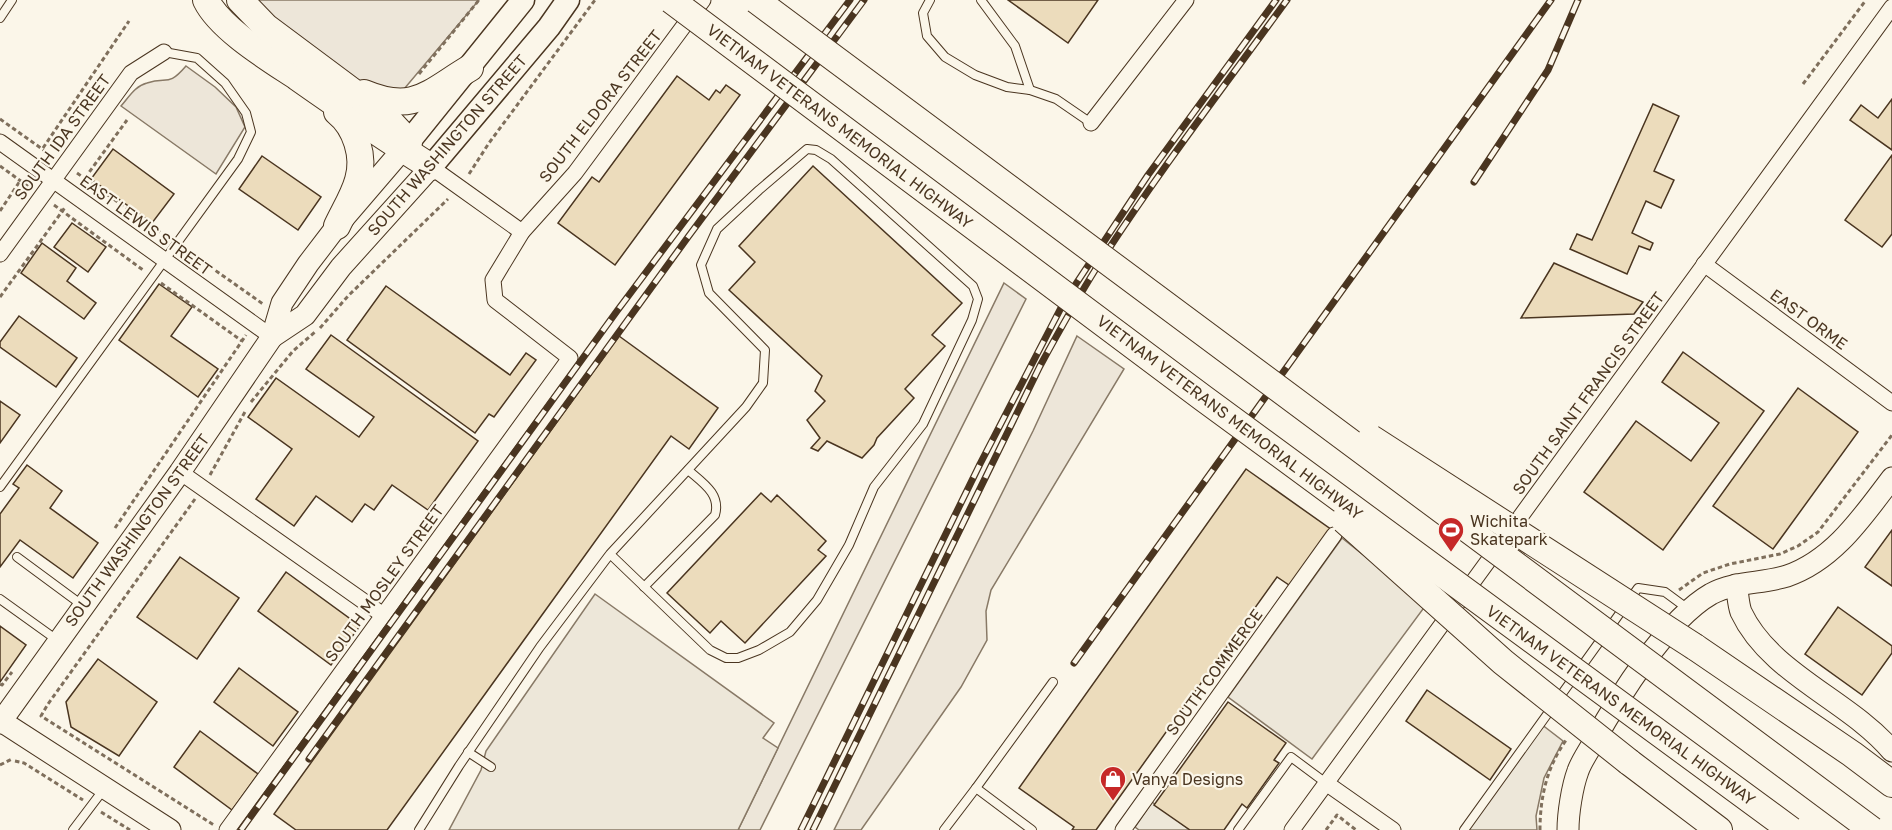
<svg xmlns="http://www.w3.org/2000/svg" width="1892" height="830" font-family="'Golos Text',sans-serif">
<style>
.green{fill:#ede6d9;stroke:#887966;stroke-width:1.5}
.parking{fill:#ede7d9;stroke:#887966;stroke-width:1.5}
.building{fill:#ecdcbc;stroke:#4a3520;stroke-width:1.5}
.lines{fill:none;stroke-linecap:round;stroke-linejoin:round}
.lane-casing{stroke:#4a3520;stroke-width:10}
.street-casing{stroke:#4a3520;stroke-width:17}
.secondary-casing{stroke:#4a3520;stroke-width:23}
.primary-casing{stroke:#4a3520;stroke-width:25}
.highway-casing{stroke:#4a3520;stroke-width:28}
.path{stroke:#7f6f5c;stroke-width:3;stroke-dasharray:4.5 3;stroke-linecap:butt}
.lane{stroke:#fbf6e9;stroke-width:8}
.street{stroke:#fbf6e9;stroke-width:15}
.secondary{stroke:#fbf6e9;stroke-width:21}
.primary{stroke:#fbf6e9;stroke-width:22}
.highway{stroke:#fbf6e9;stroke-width:26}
.rail-casing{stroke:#4a3520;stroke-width:7}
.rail{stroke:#fbf6e9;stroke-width:4.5;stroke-dasharray:14;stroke-linecap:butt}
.highway-bridge-casing{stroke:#4a3520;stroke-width:28;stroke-linecap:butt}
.highway-bridge{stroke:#fbf6e9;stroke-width:26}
.labels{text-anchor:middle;stroke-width:4.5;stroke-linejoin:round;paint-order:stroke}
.street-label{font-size:16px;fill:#4a3520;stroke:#fbf6e9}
.poi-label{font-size:16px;fill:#4a3520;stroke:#fbf6e9;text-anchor:start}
</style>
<rect width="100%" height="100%" fill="#fbf6e9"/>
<g class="green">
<polygon points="250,0 479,0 399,95 369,92"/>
<path d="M186,66L215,87L236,107L245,127L216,174L121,106C129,97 135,86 147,83C168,76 167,88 186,66Z"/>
<polygon points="1004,283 1026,299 760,830 738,830"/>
<polygon points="1077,336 1124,369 991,590 986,611 987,640 961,687 861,830 834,830 1033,431"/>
</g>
<g class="parking">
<polygon points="1342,538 1426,605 1312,759 1228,697"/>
<polygon points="595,594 774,723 763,738 778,748 738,830 449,830 481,770 486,751"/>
<polygon points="1541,724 1563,741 1544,778 1536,816 1537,830 1465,830"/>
<polygon points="1152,802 1190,830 1139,830 1135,827"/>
</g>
<g class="building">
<polygon points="1008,0 1098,0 1068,43"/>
<polygon points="677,76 709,100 716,90 720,93 726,85 740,95 615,265 558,223 592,177 599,182"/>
<polygon points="1892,99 1892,150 1850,120 1861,105 1878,118"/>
<polygon points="1653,104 1679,116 1654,171 1674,180 1661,208 1646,201 1632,233 1653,243 1650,250 1639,246 1627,274 1570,249 1577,234 1592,240"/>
<polygon points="113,149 174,194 152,223 91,179"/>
<polygon points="1892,155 1892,234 1882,247 1845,220"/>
<polygon points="262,156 321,197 298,230 239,189"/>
<polygon points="813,166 962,303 932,335 945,346 905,389 914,398 877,438 874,445 862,458 827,441 818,451 811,448 820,438 807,420 825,401 815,391 822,376 729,290 755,262 739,246"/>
<polygon points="72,223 106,247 88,272 54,247"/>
<polygon points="42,243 76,268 67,281 96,303 84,319 21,273"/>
<polygon points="1554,263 1643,302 1634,314 1521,318"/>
<polygon points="159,284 192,307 171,336 218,369 198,397 119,340"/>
<polygon points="386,286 510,375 526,353 536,360 494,417 489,414 475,433 347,340"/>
<polygon points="19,316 77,358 56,387 0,347 0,342"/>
<polygon points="331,335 478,441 428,510 392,485 374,510 365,504 352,522 316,496 294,526 256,499 292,449 248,417 276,378 359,437 374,417 306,369"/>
<polygon points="619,336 718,408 689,449 671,436 387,830 296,830 274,814"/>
<polygon points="1683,352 1764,411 1663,550 1584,492 1636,421 1691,461 1719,423 1662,382"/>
<polygon points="1798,388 1858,432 1773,549 1713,506"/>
<polygon points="0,401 20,415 0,443"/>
<polygon points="27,465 62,491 50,508 98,543 73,578 20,540 0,567 0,514 19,488 13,484"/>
<polygon points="1246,469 1332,530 1292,587 1277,577 1096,830 1072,830 1074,827 1019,788"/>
<polygon points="761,493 771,502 777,495 826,541 818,550 826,556 745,643 721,621 710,633 667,593"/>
<polygon points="1892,530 1892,586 1865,567"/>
<polygon points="180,557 239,598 197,659 137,617"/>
<polygon points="286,572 360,626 331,665 258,611"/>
<polygon points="1838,607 1892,646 1892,653 1862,695 1805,654"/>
<polygon points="0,626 26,645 0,682"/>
<polygon points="98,659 157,702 119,756 71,727 66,702"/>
<polygon points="239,668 298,712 273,746 214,702"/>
<polygon points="1427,690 1511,749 1490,780 1406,721"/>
<polygon points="1228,702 1286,743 1274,760 1279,763 1247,808 1242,804 1224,830 1190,830 1154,805"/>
<polygon points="200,731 258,774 232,810 174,767"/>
</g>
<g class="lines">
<g class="lane-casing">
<g id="lane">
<polyline points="930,0 923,13 927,36 945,57 975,75 1007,87 1030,90 1056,99 1091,123"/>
<polyline points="981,0 1015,46 1030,90"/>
<polyline points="0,18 12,0"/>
<polyline points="0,487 238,159 251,132 246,113 225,83 197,58 164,52"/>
<polyline points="17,557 82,605"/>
<path d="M644,587L715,515C721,494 703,483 688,470"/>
<polyline points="0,599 57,640"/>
<polyline points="468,752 491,767"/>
<polyline points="976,788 1053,682"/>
<polyline points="73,830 104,789"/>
<polyline points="419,830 459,766 540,647 610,554 746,407 763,383 765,350 709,293 701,265 717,229 759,190 807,149 816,150 831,159 973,286 978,299 972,320 923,424 874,487 849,545 817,600 790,632 759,650 738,658 726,658 710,650 610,554"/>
<polyline points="944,830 976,788 1032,830"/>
<polyline points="1238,830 1291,757 1326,783"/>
<polyline points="1464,830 1638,588 1665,592 1688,609"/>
</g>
</g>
<g class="street-casing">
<g id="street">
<polyline points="1091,123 1186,0"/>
<polyline points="0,142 272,337"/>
<polyline points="431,167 522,232"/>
<polyline points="0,254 131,73 164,52"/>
<polyline points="1704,264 1892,403"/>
<polyline points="180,472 383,615"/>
<polyline points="1326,783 1393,830"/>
<polyline points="227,830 570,358 495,300 493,280 522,232 575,173 703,0"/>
<polyline points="1123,830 1334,535"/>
<polyline points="1292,830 1892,7"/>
</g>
</g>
<g class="secondary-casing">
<g id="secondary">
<polyline points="272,337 305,315 341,267 431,167"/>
<path d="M1736,585C1738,593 1738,604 1741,612C1770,674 1849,700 1892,751"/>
<polyline points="1,721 170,830"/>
<polyline points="0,723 180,472 272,337 282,303 308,264 337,226 403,149"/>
<path d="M1568,830C1568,814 1572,787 1578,771C1581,762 1588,752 1593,743C1618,698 1666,620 1711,594C1735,581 1762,584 1787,576C1834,560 1863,516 1892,478"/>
</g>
</g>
<g class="primary-casing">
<g id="primary">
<polyline points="403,149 523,0"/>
<polyline points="431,167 549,27 568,0"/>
</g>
</g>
<g class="highway-casing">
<g id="highway">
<path d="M206,0C220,29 270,59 297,77C341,108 385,138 431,167"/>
<polyline points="240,0 266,27 384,115 409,142"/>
<path d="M364,93C414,114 428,93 470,68"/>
<path d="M337,226C344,211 354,195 358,180C365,157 356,127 337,112"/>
<polyline points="1695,647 1852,754 1892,784"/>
<polyline points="1629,762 1719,830"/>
</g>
</g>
<g class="path">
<polyline points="419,74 479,0"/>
<polyline points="1803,84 1866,0"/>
<polyline points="0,119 52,156"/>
<polyline points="43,148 129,21"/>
<polyline points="0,166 29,187"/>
<polyline points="77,173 167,237"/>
<polyline points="469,174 489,143 595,0"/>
<polyline points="85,178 127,120"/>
<polyline points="54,205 143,270"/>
<polyline points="0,211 20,181"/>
<polyline points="185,249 263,304"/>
<polyline points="161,283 242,341"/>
<polyline points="0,297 66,206"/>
<polyline points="320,328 348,296 448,199"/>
<polyline points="251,402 293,351 315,332"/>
<polyline points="210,475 246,410"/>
<polyline points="195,499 48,704 41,716 214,825"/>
<polyline points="115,528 246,335"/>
<polyline points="1679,590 1703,573 1730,564 1780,554 1798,546 1818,532 1892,435"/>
<polyline points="0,684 2,685 12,672"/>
<polyline points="15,761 24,763 83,800"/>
<polyline points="0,765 12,759"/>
<polyline points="101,812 130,830"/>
<polyline points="1326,830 1337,815 1356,830"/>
<path d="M1540,830C1540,797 1547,766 1567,739"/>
</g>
<use href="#lane" class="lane"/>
<use href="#street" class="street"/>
<use href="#secondary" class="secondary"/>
<use href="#primary" class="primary"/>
<use href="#highway" class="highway"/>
<g class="rail-casing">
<g id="rail">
<polyline points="1474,182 1548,70 1578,0"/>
<polyline points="1074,663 1551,0"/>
<polyline points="309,759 688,237 864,0"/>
<polyline points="241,830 617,311 850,0"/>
<polyline points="801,830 980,464 1064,302 1148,175 1276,0"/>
<path d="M813,830L1040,366C1058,333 1077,299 1097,267C1156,175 1223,88 1287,0"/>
</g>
</g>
<use href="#rail" class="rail"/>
<g class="highway-bridge-casing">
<g id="highway-bridge">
<polyline points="671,0 1203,398 1791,830"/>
<polyline points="756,0 1872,830"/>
<polyline points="1371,438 1695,647"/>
<polyline points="1344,520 1503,662 1629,762"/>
</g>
</g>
<use href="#highway-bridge" class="highway-bridge"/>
</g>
<defs>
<g id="stadium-pin" transform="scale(1.35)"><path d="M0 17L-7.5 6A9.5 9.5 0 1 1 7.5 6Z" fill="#c62828" stroke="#fbf6e9"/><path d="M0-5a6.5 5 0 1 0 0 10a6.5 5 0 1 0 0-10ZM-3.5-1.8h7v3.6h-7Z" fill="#fff"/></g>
<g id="shop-pin" transform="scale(1.35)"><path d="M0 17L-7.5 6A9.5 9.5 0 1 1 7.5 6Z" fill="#c62828" stroke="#fbf6e9"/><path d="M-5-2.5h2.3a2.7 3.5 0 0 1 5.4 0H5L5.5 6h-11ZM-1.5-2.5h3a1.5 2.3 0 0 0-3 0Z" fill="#fff"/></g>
</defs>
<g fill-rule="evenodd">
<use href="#stadium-pin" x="1451" y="530"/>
<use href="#shop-pin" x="1113" y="779"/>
</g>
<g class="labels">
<g class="street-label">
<text transform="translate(600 106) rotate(-52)" y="6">SOUTH ELDORA STREET</text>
<text transform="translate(840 126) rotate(37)" y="6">VIETNAM VETERANS MEMORIAL HIGHWAY</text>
<text transform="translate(62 137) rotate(-54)" y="6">SOUTH IDA STREET</text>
<text transform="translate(447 145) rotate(-49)" y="6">SOUTH WASHINGTON STREET</text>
<text transform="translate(146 225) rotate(36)" y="6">EAST LEWIS STREET</text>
<text transform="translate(1809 319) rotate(36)" y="6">EAST ORME</text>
<text transform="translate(1588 393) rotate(-54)" y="6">SOUTH SAINT FRANCIS STREET</text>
<text transform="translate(1230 417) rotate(37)" y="6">VIETNAM VETERANS MEMORIAL HIGHWAY</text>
<text transform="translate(137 530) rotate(-54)" y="6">SOUTH WASHINGTON STREET</text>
<text transform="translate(384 583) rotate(-54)" y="6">SOUTH MOSLEY STREET</text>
<text transform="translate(1214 672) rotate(-54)" y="6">SOUTH COMMERCE</text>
<text transform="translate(1621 705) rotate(36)" y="6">VIETNAM VETERANS MEMORIAL HIGHWAY</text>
</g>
<g class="poi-label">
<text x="1470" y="527">Wichita<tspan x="1470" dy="18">Skatepark</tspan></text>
<text x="1132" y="785">Vanya Designs</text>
</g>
</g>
</svg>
